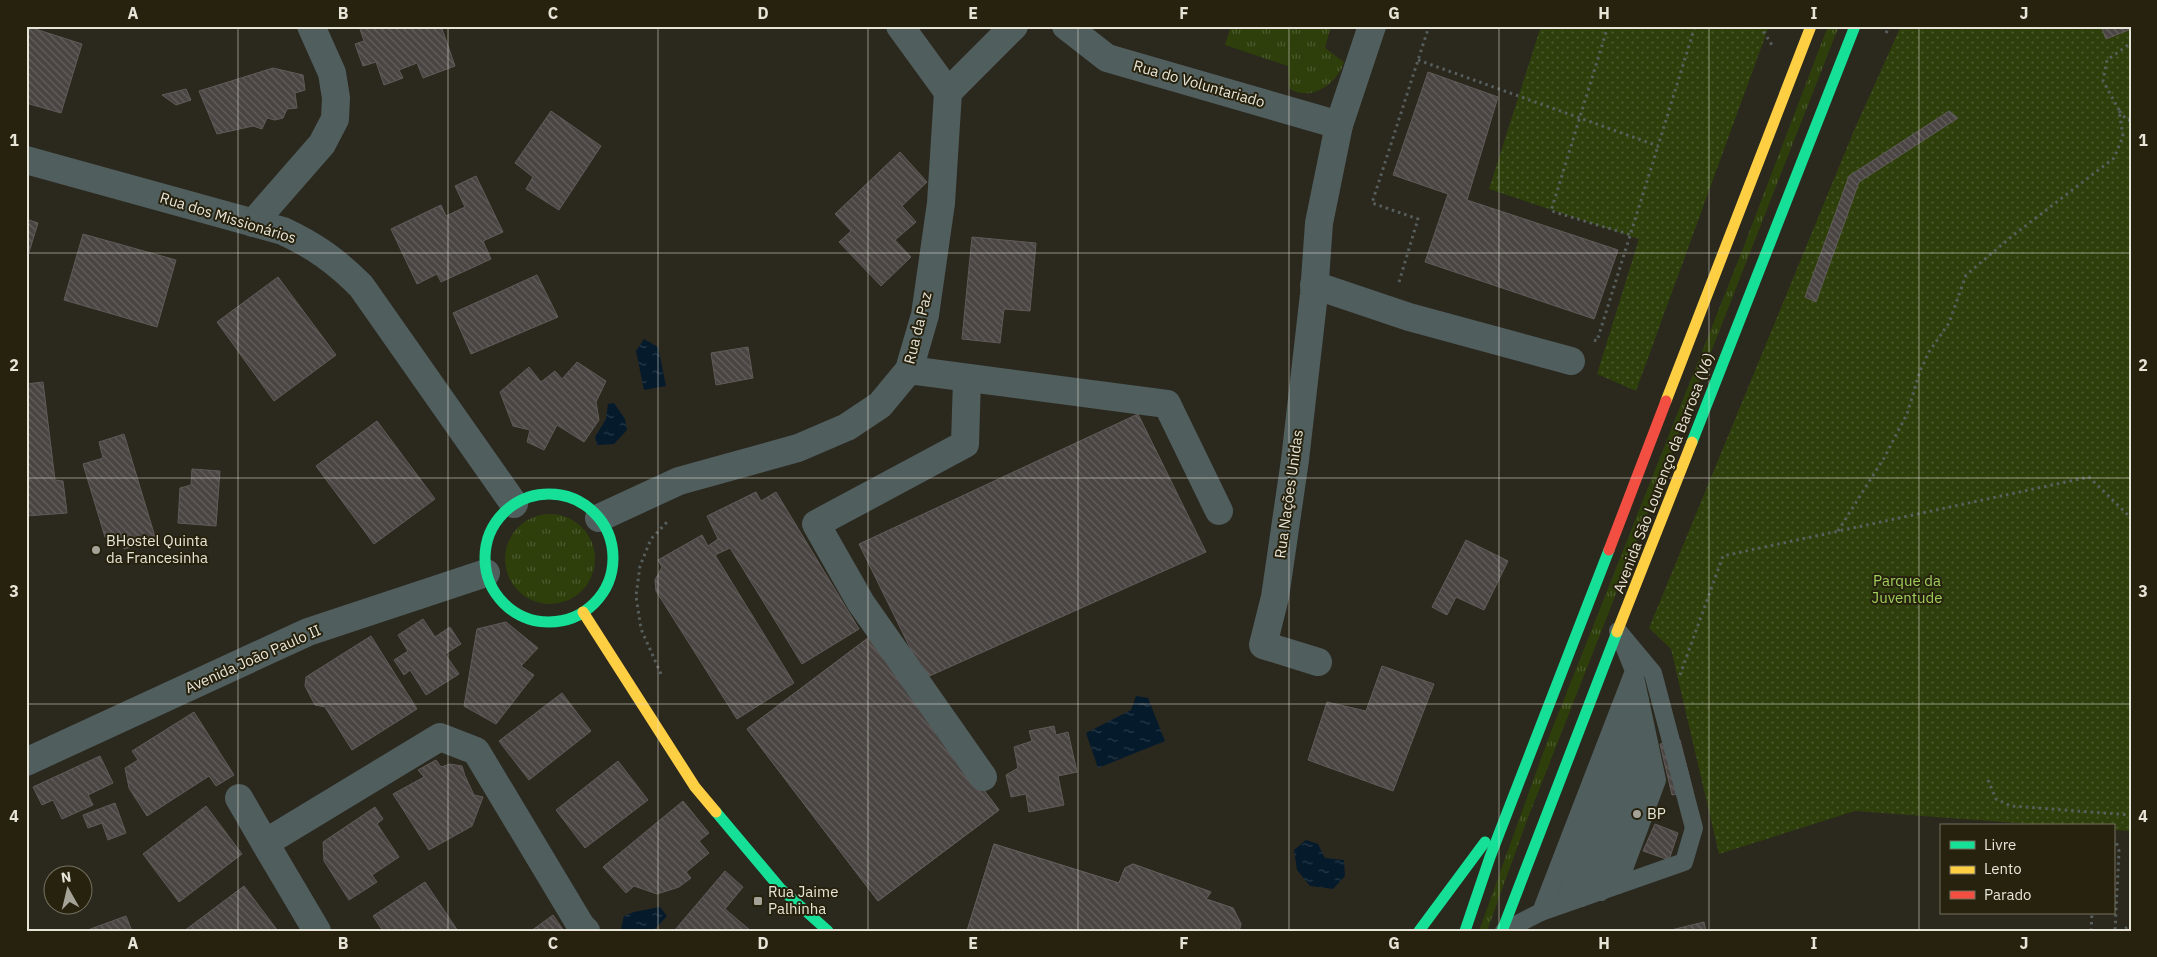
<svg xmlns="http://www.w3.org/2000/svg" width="2157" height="957" font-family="'IBM Plex Sans',sans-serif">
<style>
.grass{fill:url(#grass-tufts)}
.park{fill:url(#park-dots)}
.water{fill:url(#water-ripples)}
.building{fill:url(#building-back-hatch);stroke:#605b59;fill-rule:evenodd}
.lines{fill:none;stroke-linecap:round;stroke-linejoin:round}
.path{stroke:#575f5d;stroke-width:3;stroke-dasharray:2.5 4;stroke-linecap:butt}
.lane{stroke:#505e5e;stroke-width:18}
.street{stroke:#505e5e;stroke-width:28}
.fast{stroke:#16e098;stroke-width:11}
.slow{stroke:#ffcf43;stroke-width:11}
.jam{stroke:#f24e42;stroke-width:11}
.grid{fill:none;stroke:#e7e4d8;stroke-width:1;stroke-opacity:0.55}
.poi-dot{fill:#a5a297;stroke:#27220e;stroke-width:2}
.labels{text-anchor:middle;stroke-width:4;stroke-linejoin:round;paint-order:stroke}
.street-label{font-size:15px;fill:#e7e4d8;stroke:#27220e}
.poi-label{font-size:15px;fill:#e7e4d8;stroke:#27220e;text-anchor:start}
.park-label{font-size:15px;fill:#a1d05b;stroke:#27220e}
.neatline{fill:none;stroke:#e7e4d8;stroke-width:2}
.grid-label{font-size:16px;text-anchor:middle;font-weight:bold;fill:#e7e4d8}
</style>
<defs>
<pattern id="grass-tufts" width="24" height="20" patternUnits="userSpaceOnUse" patternTransform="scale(1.25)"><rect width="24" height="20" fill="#2e3f0c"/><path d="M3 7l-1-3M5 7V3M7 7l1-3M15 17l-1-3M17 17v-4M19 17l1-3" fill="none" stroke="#4c5b2f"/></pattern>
<pattern id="park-dots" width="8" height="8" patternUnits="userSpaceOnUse" patternTransform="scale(1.25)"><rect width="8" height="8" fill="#2e3f0c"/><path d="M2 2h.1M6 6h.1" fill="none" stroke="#4c5b2f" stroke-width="1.8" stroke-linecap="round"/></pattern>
<pattern id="water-ripples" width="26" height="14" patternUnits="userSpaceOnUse" patternTransform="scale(1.25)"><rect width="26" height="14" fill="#051a2b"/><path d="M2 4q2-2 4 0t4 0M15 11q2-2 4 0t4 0" fill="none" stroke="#293b49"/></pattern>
<pattern id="building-back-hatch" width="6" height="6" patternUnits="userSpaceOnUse" patternTransform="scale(1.25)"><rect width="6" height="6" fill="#4a4542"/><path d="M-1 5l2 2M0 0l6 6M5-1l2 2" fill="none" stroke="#64605d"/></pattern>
</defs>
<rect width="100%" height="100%" fill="#2b281e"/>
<g class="grass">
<path d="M1231,26H1331L1325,48L1344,62C1338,84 1309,103 1289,88L1288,66L1225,45Z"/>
<polygon points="1828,26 1839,26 1526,823 1487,931 1479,931 1547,742 1742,251"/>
<circle cx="550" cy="559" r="45"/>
</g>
<g class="park">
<polygon points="1541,26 1769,26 1636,391 1597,374 1639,239 1489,189"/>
<polygon points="1901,26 2131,26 2131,831 2113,830 2113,826 2058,826 1855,811 1719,854 1671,649 1649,628 1855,128"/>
</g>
<g class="water">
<polygon points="644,339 658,347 666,386 644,390 636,351"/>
<polygon points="614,403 625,419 627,430 614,444 597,445 595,437 606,419 608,404"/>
<polygon points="1136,696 1148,698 1165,741 1098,768 1086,733 1131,710"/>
<polygon points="1306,840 1318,844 1325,858 1344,860 1345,876 1333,889 1310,886 1297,870 1294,850"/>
<polygon points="660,907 667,916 653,931 622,931 621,928 624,916 634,912"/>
</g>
<g class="building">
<polygon points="26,26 82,44 61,113 26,103"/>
<polygon points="359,26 441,26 455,66 423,78 417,63 399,70 403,78 384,85 376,62 363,66 355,44 364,41"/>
<polygon points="2101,26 2131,26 2131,29 2106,39"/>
<polygon points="273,68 303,75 305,90 295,93 297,108 287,109 283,118 275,120 267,118 262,129 253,126 217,134 199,91"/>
<polygon points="1428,72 1498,97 1467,200 1618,250 1594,319 1425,262 1448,194 1393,175"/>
<polygon points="186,89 191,100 176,105 162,95"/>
<polygon points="551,111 601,146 559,210 526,189 533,177 515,163"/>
<polygon points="1949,111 1958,118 1859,182 1816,302 1805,297 1849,176"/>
<polygon points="900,152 927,182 902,206 916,222 895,240 911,257 881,286 839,242 851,231 835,214"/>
<polygon points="476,176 503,232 483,241 491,259 441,282 437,274 417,284 391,229 441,205 446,216 465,207 455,186"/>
<polygon points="26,219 38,223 26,262"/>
<polygon points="83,234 176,260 157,327 64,300"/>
<polygon points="972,237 1036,243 1030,311 1004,309 1000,343 962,339"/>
<polygon points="537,275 558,317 471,354 453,313"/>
<polygon points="278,277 336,355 274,401 217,322"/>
<polygon points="748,347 753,378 716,385 711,353"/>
<polygon points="577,362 606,381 596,402 599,420 584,442 557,425 544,450 527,442 530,430 513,426 500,392 529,367 541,382 555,371 562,379"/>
<polygon points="43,382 55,480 63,481 67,513 26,516 26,384"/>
<polygon points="1138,414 1206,552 925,678 859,544"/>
<polygon points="377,421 435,499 374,544 316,466"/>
<polygon points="124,434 156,540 124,549 120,533 105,537 83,464 103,458 99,442"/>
<polygon points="192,469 220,471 216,526 178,523 180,488 191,485"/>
<polygon points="756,492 761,501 776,492 859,629 802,664 730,548 715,555 794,683 737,719 656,591 655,580 662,567 658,560 702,535 708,546 718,539 707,516"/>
<polygon points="1466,540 1508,561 1484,610 1456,597 1447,615 1432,607"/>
<polygon points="423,619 435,637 450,627 461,644 445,654 459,674 426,695 410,670 404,675 394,660 408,651 398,635"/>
<polygon points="506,622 538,648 521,666 534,675 496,724 464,706 477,629"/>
<polygon points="371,636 417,709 352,750 325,707 315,705 305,686 306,677"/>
<path d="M868,638L999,810L878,901L747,729ZM818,685L876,764L865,772L807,693ZM886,774L936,840L925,847L874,782Z"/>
<polygon points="868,638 999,810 878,901 747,729"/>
<polygon points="1382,666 1434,684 1393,791 1308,760 1327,702 1366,711"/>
<polygon points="562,693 591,731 529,780 499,741"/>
<polygon points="194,712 234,775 216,786 209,776 147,816 129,788 125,768 138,760 132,751"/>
<polygon points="1054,726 1056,735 1068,732 1077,772 1058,776 1064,805 1029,812 1026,794 1011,797 1006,775 1018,768 1014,747 1032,741 1029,731"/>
<polygon points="1680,740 1693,791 1672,795 1660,744"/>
<polygon points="100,756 113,783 88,795 93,805 62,819 53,800 42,805 33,787"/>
<polygon points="436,760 441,767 450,764 462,766 465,776 474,795 483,797 472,826 429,850 393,794 424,777 418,770"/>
<polygon points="618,761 648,800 585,848 556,810"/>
<polygon points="683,801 709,833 699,841 709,853 686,872 691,878 679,887 657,894 634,886 626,893 603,867"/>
<polygon points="115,803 126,833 108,840 102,823 88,828 83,815"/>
<polygon points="206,806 242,854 179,902 143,854"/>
<polygon points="375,807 383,819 377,824 399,857 372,875 377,882 349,900 324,861 323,842"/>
<polygon points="1655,824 1678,833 1669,860 1643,851"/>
<polygon points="994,844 1119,883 1125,868 1133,864 1211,892 1206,899 1233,908 1241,924 1239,931 1167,931 1168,928 1133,919 1130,931 1100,931 1100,928 1021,903 1016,919 1055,931 967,931"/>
<polygon points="994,844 1119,883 1125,868 1133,864 1211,892 1206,899 1233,908 1241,924 1239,931 967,931"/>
<polygon points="725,871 743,887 725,909 751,931 674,931"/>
<polygon points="425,882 458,931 383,931 373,916"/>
<polygon points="244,886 278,931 184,931"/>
<polygon points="553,915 564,931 531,931"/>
<polygon points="126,916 132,931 85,931"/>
<polygon points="1704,922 1706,931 1667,931"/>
</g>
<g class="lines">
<g class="path">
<polyline points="1608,26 1551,211 1631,235"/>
<polyline points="1760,26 1772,45"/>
<polyline points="1886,33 1890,26"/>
<polyline points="1418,60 1658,146 1695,26"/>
<polyline points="2119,111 2127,120 2131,120"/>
<polyline points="1399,282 1418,219 1372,203 1429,26"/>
<polyline points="1594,340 1597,341 1658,146"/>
<polyline points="1838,531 1884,458 1907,414 1920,371 1929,352 1949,323 1966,275 2011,237 2114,158 2123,136 2119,110 2103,81 2107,60 2131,43"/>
<polyline points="661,674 641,629 636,596 640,566 651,539 668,521"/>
<polyline points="1680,675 1723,556 2089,477 2131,518"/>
<polyline points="1988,780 1996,799 2011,806 2131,815"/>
<polyline points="2113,838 2116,841 2119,851 2115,931"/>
<polyline points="2091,931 2092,913"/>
<polyline points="2119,931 2131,926"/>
</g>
<g class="lane">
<polyline points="1618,885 1657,780 1634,672"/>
<polyline points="1601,892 1651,754"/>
<polyline points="1581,898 1645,725"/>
<polyline points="1563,904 1640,700"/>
<polyline points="1541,912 1684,862 1694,828 1653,673 1618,631"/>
<polyline points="1504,931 1541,912 1634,671 1624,646"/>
</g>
<g class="street">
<polyline points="900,26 948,92"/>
<polyline points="1066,26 1107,58 1339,125"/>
<path d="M26,160L283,231C315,246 336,261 361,286L514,504"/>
<polyline points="253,223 322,144 335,119 336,98 332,73 311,26"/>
<polyline points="1314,285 1409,317 1571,361"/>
<polyline points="909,370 1167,404 1219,511"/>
<polyline points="967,378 965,444 816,524 861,603 983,777"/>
<polyline points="599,518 679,481 798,448 847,427 880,405 909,370 925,315 941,203 948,92 1014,26"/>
<polyline points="1318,662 1263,645 1275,597 1295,460 1314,294 1319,223 1339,125 1372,26"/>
<polyline points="26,762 308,632 486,573"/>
<polyline points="239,798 265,843"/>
<polyline points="317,931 265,843 440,737 476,751 581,926 586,931"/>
</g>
<g class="fast">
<polyline points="1692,442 1855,26"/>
<circle cx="549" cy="558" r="64"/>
<polyline points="716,812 780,888 828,931"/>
<polyline points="1419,931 1485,842"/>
<polyline points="1465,931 1490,857 1609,550"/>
<polyline points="1502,931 1617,632"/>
</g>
<g class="slow">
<polyline points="1666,401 1811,26"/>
<polyline points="583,612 695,787 716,812"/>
<polyline points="1617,632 1692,442"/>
</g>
<polyline class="jam" points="1609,550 1666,401"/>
</g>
<path class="grid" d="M238,26V931M448,26V931M658,26V931M868,26V931M1078,26V931M1289,26V931M1499,26V931M1709,26V931M1919,26V931M26,253H2131M26,478H2131M26,704H2131"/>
<g class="poi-dot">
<circle cx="96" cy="550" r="5"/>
<circle cx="1637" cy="814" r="5"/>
<rect x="753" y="896" width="10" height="10" rx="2.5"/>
</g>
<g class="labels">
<g class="street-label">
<text transform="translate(1199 84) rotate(16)" y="5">Rua do Voluntariado</text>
<text transform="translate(228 218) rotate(17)" y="5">Rua dos Missionários</text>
<text transform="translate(918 328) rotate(-76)" y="5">Rua da Paz</text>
<text transform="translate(1664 473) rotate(-69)" y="5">Avenida São Lourenço da Barrosa (V6)</text>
<text transform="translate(1289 494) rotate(-82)" y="5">Rua Nações Unidas</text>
<text transform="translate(253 659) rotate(-24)" y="5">Avenida João Paulo II</text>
</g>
<g class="poi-label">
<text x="106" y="546">BHostel Quinta<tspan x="106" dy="17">da Francesinha</tspan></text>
<text x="1647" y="819">BP</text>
<text x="768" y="897">Rua Jaime<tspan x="768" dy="17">Palhinha</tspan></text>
</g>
<g class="park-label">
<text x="1907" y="586">Parque da<tspan x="1907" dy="17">Juventude</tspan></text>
</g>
</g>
<rect width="2157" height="957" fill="none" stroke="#27220e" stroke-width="55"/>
<rect x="1940" y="824" width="175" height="90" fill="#27220e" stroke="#74705f"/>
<rect x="1950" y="841" width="25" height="8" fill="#16e098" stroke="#74705f"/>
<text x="1984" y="850" font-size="15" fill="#e7e4d8">Livre</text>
<rect x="1950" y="866" width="25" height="8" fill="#ffcf43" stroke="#74705f"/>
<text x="1984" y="874" font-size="15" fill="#e7e4d8">Lento</text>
<rect x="1950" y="891" width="25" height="8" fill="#f24e42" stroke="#74705f"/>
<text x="1984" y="900" font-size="15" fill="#e7e4d8">Parado</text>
<g transform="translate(68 890) rotate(352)"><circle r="24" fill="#27220e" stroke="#74705f"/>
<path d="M0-4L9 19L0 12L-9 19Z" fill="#a5a297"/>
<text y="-8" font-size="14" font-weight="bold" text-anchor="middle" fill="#e7e4d8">N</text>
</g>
<rect x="28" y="28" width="2102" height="902" class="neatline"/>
<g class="grid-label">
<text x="133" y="19">A</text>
<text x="343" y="19">B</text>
<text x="553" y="19">C</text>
<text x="763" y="19">D</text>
<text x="973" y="19">E</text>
<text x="1184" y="19">F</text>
<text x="1394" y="19">G</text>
<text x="1604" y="19">H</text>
<text x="1814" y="19">I</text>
<text x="2024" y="19">J</text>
<text x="14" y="146">1</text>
<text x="2143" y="146">1</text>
<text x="14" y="371">2</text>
<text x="2143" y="371">2</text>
<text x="14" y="597">3</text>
<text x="2143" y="597">3</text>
<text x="14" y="822">4</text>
<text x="2143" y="822">4</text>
<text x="133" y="949">A</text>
<text x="343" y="949">B</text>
<text x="553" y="949">C</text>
<text x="763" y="949">D</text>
<text x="973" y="949">E</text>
<text x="1184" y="949">F</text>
<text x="1394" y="949">G</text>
<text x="1604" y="949">H</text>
<text x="1814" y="949">I</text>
<text x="2024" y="949">J</text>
</g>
</svg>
